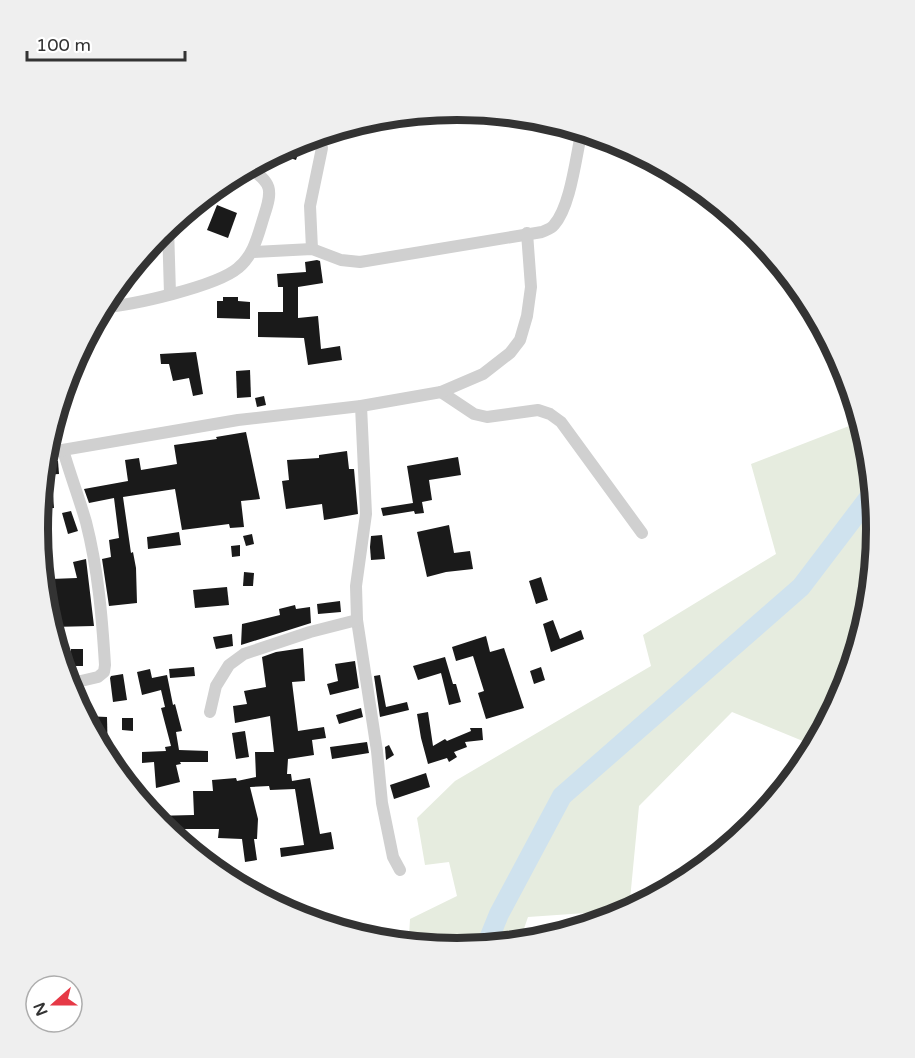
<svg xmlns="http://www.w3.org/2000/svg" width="915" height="1058" font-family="'Varela Round',sans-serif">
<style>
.green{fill:#e6ecdf}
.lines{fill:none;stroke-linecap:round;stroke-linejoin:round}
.river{stroke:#cfe2ee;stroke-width:20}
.building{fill:#1a1a1a}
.minor{stroke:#d0d0d0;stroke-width:12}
.rim{fill:none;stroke:#333;stroke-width:8}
</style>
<rect width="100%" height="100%" fill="#fff"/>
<polygon class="green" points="862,421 869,447 877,529 869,611 845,690 815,746 732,712 639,806 629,910 528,917 519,943 457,949 396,943 409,936 410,919 457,896 449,862 425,865 417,818 455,781 651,666 643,635 776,554 751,464"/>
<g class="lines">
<polyline class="river" points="486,946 499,914 562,796 801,587 874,491"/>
</g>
<g class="building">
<polygon points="303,139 296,160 275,153 297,141"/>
<polygon points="217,205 237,213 228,238 207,230"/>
<polygon points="317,260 320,261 323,283 298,287 298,318 318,316 321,349 340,346 342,360 308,365 304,338 258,337 258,312 283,312 283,287 278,287 277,274 306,272 305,262"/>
<polygon points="223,297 238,297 238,301 250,302 250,319 217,318 217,301 223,301"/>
<polygon points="196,352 203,394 193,396 189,378 173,381 169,364 161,364 160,354"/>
<polygon points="250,370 251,397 237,398 236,371"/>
<polygon points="264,396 266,405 257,407 255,398"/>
<polygon points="246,432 260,499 241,501 244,527 230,528 229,524 182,530 175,489 123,497 131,553 133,552 136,568 137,603 109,606 102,559 111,557 109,540 119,538 114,498 89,503 84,489 128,481 125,460 139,458 141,470 177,464 174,445 217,439 216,437"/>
<polygon points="347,451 349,469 354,469 358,514 324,520 322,504 286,509 282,481 289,480 287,460 319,458 319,455"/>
<polygon points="458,457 461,475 429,480 432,500 422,502 424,513 415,514 414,511 383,516 381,508 413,503 407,466"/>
<polygon points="44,462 58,461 59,474 43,475"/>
<polygon points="53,494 54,508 39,509 41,495"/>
<polygon points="71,511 78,531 68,534 62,513"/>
<polygon points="449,525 454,553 470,551 473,569 446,572 427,577 417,532"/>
<polygon points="179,532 181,545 148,549 147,537"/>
<polygon points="252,534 254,544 246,546 243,536"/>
<polygon points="382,535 385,559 371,560 370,547 371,536"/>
<polygon points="240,545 240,556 232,557 231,546"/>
<polygon points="86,559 94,626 52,627 51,579 77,578 73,562"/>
<polygon points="244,572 254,573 253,586 243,586"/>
<polygon points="541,577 548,600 536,604 529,581"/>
<polygon points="227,587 229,605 195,608 193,590"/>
<polygon points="340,601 341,612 318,614 317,604"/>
<polygon points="295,605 296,609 310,607 311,623 241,645 242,624 280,615 279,609"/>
<polygon points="553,620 560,639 581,630 584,639 551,652 543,624"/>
<polygon points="232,634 233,646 216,649 213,637"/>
<polygon points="486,636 490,652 504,648 524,708 486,719 478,693 484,691 473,656 456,661 452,647"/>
<polygon points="303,648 305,681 292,682 298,731 324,727 326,738 312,740 314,755 288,759 287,774 291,774 292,781 310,778 320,834 331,832 334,849 281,857 280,848 304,845 295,789 270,790 269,786 250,787 258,819 257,839 254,839 257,860 245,862 242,839 218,838 219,829 164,829 152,816 194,815 193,791 213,791 212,780 236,778 237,781 256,777 255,752 274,752 270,716 235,723 233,706 247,704 244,691 266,687 262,657 276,652"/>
<rect x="71" y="649" width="12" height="17"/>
<polygon points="445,657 453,684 456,684 461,702 449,705 441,673 418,680 413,666"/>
<polygon points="355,661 359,688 330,695 327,684 338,681 335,664"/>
<polygon points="194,667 195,676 170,678 169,669"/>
<polygon points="541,667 545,680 534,684 530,671"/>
<polygon points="150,669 152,678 167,675 173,705 175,704 182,731 176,732 179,750 208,751 208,762 180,762 181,764 176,765 180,782 156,788 154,762 142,763 142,752 166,751 165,747 171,746 161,708 165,707 161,690 142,695 137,672"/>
<polygon points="123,674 127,700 113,702 110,678 111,676"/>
<polygon points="380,675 386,707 407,702 409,710 380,717 374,676"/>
<polygon points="72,694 86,696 83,714 75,700"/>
<polygon points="361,708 363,717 339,724 336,715"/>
<polygon points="428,712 433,746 445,739 447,741 471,731 470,728 482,728 483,740 465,742 467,747 454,752 457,757 449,762 447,758 428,764 421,738 417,714"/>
<polygon points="84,716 107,717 108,761 92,732"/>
<polygon points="122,718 133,718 133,731 122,730"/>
<polygon points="245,731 249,757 236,759 232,733"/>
<polygon points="367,742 369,753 332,759 330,747"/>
<polygon points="389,745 394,755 386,760 385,747"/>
<polygon points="426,773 430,787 394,799 390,785"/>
<polygon points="206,847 207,865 188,848"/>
</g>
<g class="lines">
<g class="minor">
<polyline points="168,226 170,294"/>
<polyline points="312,249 310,206 322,148"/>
<path d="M252,252L312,249L341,260L360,262L542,232C546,230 551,229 554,225C571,206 576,155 582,130"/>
<path d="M102,307C131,306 217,286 238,268C254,255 258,235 264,216C273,189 272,183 248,167"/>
<polyline points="441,392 474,414 487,417 538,410 550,414 561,422 642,533"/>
<polyline points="361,406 366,514 356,586 357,620 377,751 382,803 393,857 400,870"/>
<path d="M63,450C70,474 79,498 86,522C98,569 102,616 105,665L104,672L98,677L68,684"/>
<polyline points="45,453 238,420 361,406 441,392 483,374 510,353 520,340 527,316 531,287 527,233"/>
<polyline points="210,712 216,686 229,665 244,654 310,632 357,620"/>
</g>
</g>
<path d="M0 0H915V1058H0ZM48 529a409 409 0 1 1 818 0a409 409 0 1 1-818 0Z" fill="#efefef" fill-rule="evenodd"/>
<path class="rim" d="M48 529a409 409 0 1 1 818 0a409 409 0 1 1-818 0Z"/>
<g transform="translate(54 1004) rotate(249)"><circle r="28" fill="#ffffff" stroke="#adadad" stroke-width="1.5"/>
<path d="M0-4.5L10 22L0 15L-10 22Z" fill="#e63946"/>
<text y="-9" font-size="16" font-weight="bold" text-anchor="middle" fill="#333333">N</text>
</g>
<path d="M27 51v9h158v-9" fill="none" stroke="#333333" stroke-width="3"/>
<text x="36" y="51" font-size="18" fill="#333333" stroke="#ffffff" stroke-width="4.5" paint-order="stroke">100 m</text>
</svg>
